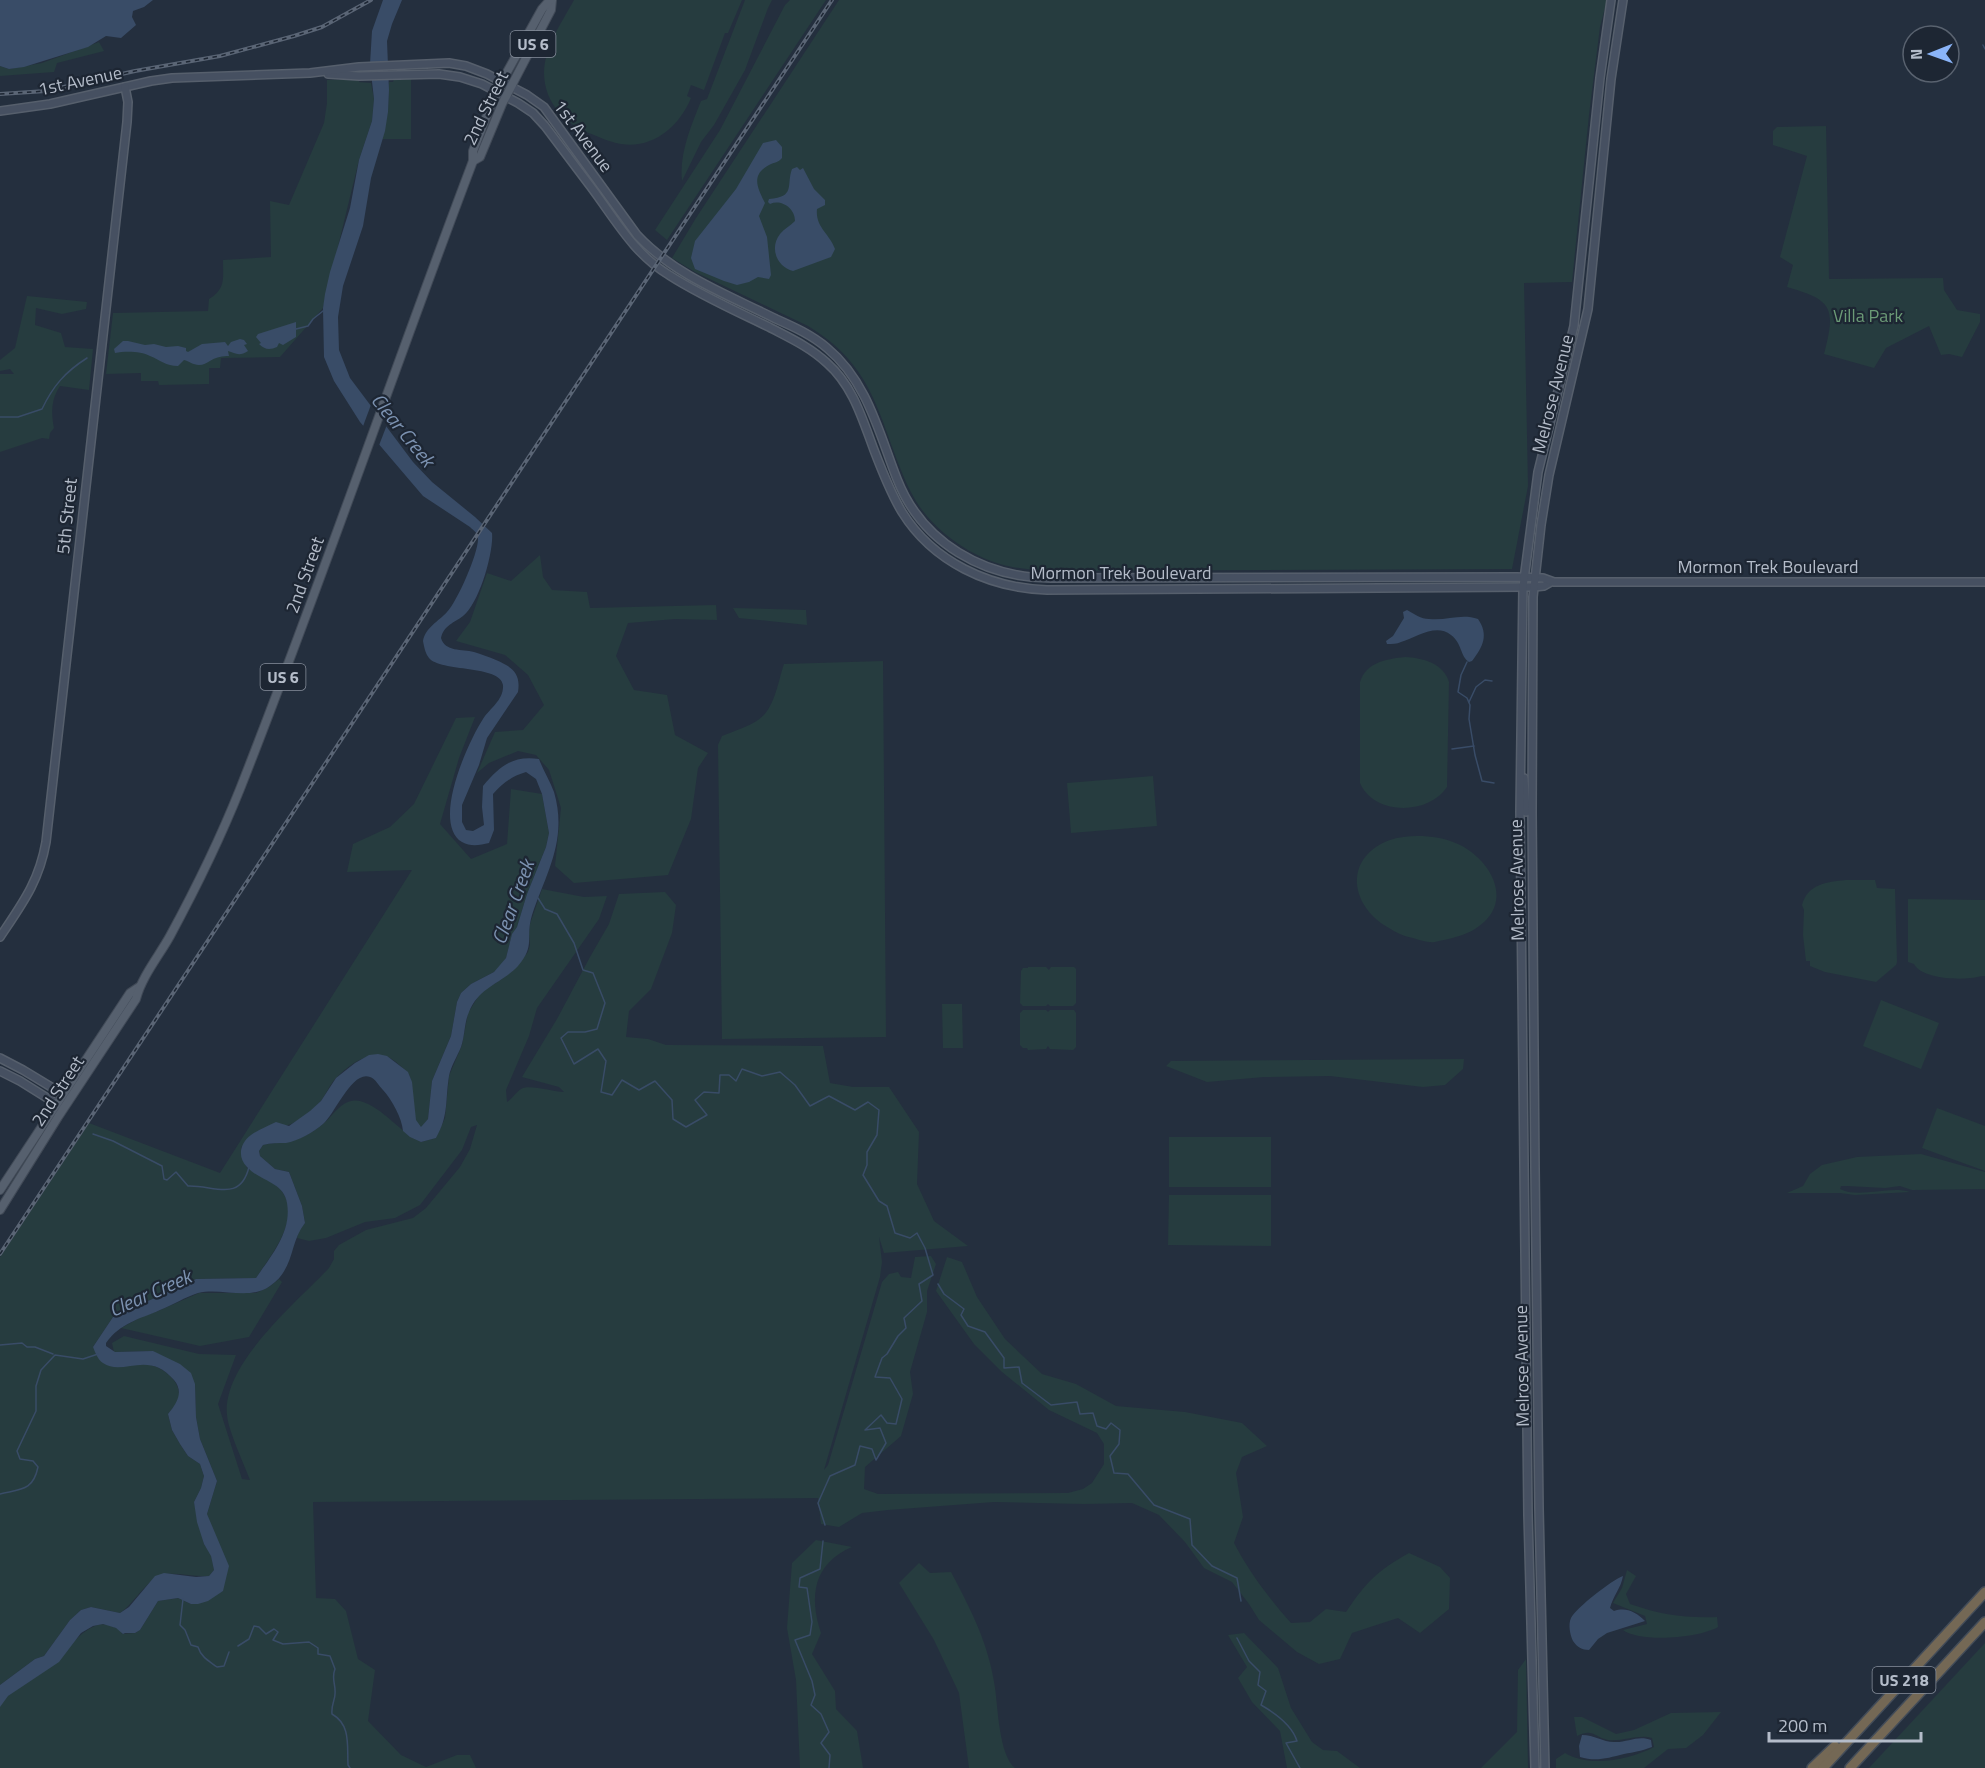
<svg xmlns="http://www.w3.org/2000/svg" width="1985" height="1768" font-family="'Titillium Web',sans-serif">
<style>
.green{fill:#263c3f}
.water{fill:#394c67}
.pier{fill:#242f3e}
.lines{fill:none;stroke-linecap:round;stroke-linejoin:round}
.stream{stroke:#394c67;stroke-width:1.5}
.secondary-casing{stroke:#565f6c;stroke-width:10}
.primary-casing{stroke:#414a57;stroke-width:10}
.highway-casing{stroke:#434c59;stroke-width:12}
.secondary{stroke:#465061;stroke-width:7}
.primary{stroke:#56606e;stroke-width:8}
.highway{stroke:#746855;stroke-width:9}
.rail-casing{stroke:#5a6575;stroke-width:4}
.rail{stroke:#1d2633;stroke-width:1.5;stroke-dasharray:4.5;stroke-linecap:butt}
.labels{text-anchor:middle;stroke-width:4.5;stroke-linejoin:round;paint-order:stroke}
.shield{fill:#1d2633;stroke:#878f9c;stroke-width:1.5}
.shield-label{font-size:16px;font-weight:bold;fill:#b4bcc9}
.street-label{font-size:18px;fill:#b4bcc9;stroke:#1d2633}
.park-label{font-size:18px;fill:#6b9a76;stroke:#1d2633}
.water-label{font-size:20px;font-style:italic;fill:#7c92b1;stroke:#1d2633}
</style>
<rect width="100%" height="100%" fill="#242f3e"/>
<g class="green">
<path d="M574,0H742L728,33H725L704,90L691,85L687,96L691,98C678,129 650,151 616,143C608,141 601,138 594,135C566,125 544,104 544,72C545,46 562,22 574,0Z"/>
<path d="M745,0H772L768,8L745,70L714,125L701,142L682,181C679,154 691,126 701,101L707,99Z"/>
<polygon points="790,0 826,0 667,240 655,230 720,130 785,5"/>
<path d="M839,0H1607L1600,27L1589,115L1572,282L1524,283L1528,486L1512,569L1041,571C1027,569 1013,568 1000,564C966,554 928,526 912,494C878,426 881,370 808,326L695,272L672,258L696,218Z"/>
<polygon points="99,42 104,51 57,63 54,72 0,76 0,66 9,69 42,63"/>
<polygon points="411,78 411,139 382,139 388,112 389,82 393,82 394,79"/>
<path d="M352,79L359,80V82L371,83L374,99L372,121L359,160L323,308L280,357L221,358L220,368H209V384L159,385L158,381H141V373L106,374L113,313L208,311L209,299C226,289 223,278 223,260L271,257L270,201L289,205L324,123L327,103V80Z"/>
<path d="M1826,126L1829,279L1943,278L1944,290L1957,310L1980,314V322L1962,357L1949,354L1941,355L1929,326L1886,348L1874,368L1824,354C1836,308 1833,300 1787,287L1793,265L1780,257L1807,156L1773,145V131L1777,127Z"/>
<path d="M27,296L87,302L86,309L62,314L36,308L35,325L61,333L65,347L93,349L89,390L60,386C51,399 51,413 54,428L50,433L49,439L42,438L0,452V374H14L10,369L0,371V360L15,348Z"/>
<polygon points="540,555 543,577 552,590 587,592 590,608 716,605 717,620 675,619 628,623 616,656 634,690 667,695 675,735 708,753 698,768 691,819 668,875 574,883 555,866 561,808 549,770 536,755 518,751 489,763 477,773 495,732 523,730 544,705 528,675 505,655 456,641 470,622 487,573 511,581"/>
<polygon points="733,608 806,610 807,625 739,618"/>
<path d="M1405,657C1423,658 1443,663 1449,682L1447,787C1429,815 1374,816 1360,783V682C1366,662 1387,659 1405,657Z"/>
<path d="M883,661L886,1037L722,1039L718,745L722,736C734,731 748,727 758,720C775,709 778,681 784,664Z"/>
<path d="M475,717L459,758L440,824L471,859L507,844L511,789L542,794L549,833L546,847L527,894L517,927L512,935L506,958L501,966L494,972L471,984L461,993L457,1002L451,1036L432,1081L428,1119L421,1128C408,1116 416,1090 409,1075C407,1071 400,1066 396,1062C375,1046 352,1062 336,1078C330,1084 326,1094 321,1101C315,1108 307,1114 300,1119C277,1135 260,1120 241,1148L247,1168C257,1174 270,1179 278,1187C306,1214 271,1255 256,1278L196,1279L113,1317L93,1347L122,1367C130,1365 138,1363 146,1364C163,1366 186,1384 177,1403C175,1406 171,1410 168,1414L172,1430L180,1444L188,1456L200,1464L204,1476L201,1488L194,1502L204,1544L211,1555L214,1570L209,1576C195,1577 181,1573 166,1574C150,1574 135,1603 120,1613L91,1607L81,1610L70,1620L44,1656L35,1659L0,1685V1257L89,1123L220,1173L412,870L347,872L353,844L390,827L414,804L456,718Z"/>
<polygon points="1153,776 1157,826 1071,833 1067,783"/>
<path d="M1417,836C1431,836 1445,838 1458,844C1492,860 1516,904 1475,929C1464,936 1448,939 1435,942C1428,943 1420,940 1413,938C1401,936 1394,931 1384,925C1348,901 1346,856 1390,840C1399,837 1408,836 1417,836Z"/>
<path d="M1846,880H1875L1877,888L1895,889L1897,962L1896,965L1876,982L1825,972L1810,966V961H1806L1803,935L1804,910L1802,905C1808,884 1826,882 1846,880Z"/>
<path d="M542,889L584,897L607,896L599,919L537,1008L529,1036L506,1090L507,1102C512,1099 516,1092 521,1089C529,1084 553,1092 564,1092L559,1087L522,1077L557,1019L590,957L609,924L619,894L665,892L676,905L672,933L651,989L629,1011L626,1037L648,1039L666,1045L823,1046L830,1083L853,1087H889L919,1132L917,1184L934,1221L968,1246L884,1253L879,1237L882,1262L880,1277L824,1470L828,1465L882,1282L889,1274L898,1272L901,1277L911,1278L915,1257L931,1256L936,1264L927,1291V1312L910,1372L913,1394L901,1436L865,1467L864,1489L878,1494L1068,1493L1083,1489L1092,1483L1104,1464V1444L1097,1433L1049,1410L1002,1372L974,1344L936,1291L947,1257L962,1262L977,1297L1005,1339L1042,1374L1076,1384L1116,1406L1185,1412L1242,1423L1267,1446L1242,1457L1236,1473L1243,1517L1234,1543C1249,1572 1269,1598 1291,1623L1310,1622L1326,1609L1346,1612C1367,1581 1377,1571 1409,1553L1440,1567L1450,1578L1449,1609L1420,1633L1398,1618L1352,1633L1340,1659L1319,1664L1297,1652L1259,1620L1249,1604L1232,1582L1204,1568L1185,1542L1159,1515L1132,1503L1084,1504L994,1502L888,1510L862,1513L839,1527L821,1524L818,1498L313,1502L316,1598L335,1599L346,1611L358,1659L375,1670L368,1721L401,1755L426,1767L457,1755H470L476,1768H0V1693L8,1696C19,1687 32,1680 43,1672C59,1659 77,1633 95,1626C104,1622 113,1626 121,1631L122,1634L135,1633L140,1630L158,1601L178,1598L191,1604L223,1591L211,1526L207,1514L217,1481L200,1439L196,1417L195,1384L153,1351L114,1352L112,1343L124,1336L199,1354L236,1355L218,1404L242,1479L250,1480C244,1464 228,1430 227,1415C222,1364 296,1303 329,1268L334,1259V1251L339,1245L366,1230L413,1218L426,1208L460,1167L470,1149L477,1125L471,1127L462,1150L420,1205L395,1218L365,1222L326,1238L309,1241L297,1238L299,1230L305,1223L302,1206L289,1172L275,1169L260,1156L259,1151L263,1145C275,1142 287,1144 299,1138C307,1135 316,1130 323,1124C334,1115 343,1097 360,1101C384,1108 399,1132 421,1142L436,1138L445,1118L449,1076L462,1045L468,1013L481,992L502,979L517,966L528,952L530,945L529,934L530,924Z"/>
<path d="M1908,899L1985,900V976C1979,976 1975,978 1970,978C1956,980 1921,978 1914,964L1908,962Z"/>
<polygon points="1028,967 1046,967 1049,970 1051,967 1074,967 1076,969 1076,1003 1073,1006 1050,1006 1048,1004 1046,1006 1023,1006 1020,1003 1021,971 1023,968 1028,968"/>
<polygon points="1881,1000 1939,1023 1921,1069 1863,1046"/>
<polygon points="942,1004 962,1004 963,1048 943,1048"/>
<polygon points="1023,1010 1046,1010 1048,1012 1050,1010 1074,1010 1076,1013 1076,1047 1073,1050 1050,1049 1048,1046 1046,1049 1028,1050 1027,1048 1023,1048 1020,1045 1020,1013"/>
<polygon points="1464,1059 1463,1069 1445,1085 1423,1087 1330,1076 1264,1077 1207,1082 1166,1066 1171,1061"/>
<polygon points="1937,1108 1985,1126 1985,1171 1922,1148"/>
<rect x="1169" y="1137" width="102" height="50"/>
<path d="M1921,1154L1985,1172V1189L1912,1190L1900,1186L1885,1188L1847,1186H1841L1840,1189C1859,1199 1889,1185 1910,1192L1855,1195L1840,1193H1787L1803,1186L1810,1174L1822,1165L1857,1157Z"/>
<polygon points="1169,1195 1271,1195 1271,1246 1168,1245"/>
<polygon points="279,1279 282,1282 249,1337 200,1346 121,1328 143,1316 158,1311 199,1293 256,1293 269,1287"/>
<path d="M816,1540L852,1547C813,1564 809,1596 821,1633L812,1654L835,1691L836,1709L857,1731L863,1768H800L796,1680L787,1628L792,1563Z"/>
<path d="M919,1563L930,1573L951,1572C971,1610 989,1644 995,1688C998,1708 999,1755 1015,1768H969L959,1693L934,1640L899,1583Z"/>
<path d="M1627,1570L1636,1576L1626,1594L1630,1604C1662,1615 1683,1618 1717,1617L1718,1627C1700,1638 1640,1643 1623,1630L1647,1624L1645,1616L1613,1603L1622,1588Z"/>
<polygon points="1244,1633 1278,1668 1291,1708 1312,1742 1323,1750 1337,1751 1360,1768 1287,1768 1280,1731 1252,1702 1238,1678 1247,1667 1228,1635"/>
<polygon points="1985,1643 1985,1768 1869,1768"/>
<polygon points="1526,1659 1528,1768 1481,1768 1517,1732 1518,1670"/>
<path d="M1721,1712L1703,1735L1686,1748L1668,1749L1644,1768H1556V1759L1565,1753C1590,1768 1629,1760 1654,1747L1652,1738C1638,1734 1623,1742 1608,1740C1594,1737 1593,1728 1577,1736L1574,1717H1582L1616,1734L1634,1730L1671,1713Z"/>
</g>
<g class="water">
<polygon points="0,0 153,0 144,7 133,11 132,17 136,25 121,38 106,36 88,47 24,67 9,69 0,66"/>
<path d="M383,0H402L392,24L387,41L389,90L388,112L385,131L371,178L363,226L343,286L338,317L339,350L350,378L413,462L432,482L475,517L492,533C494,552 479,604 463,616C454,623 444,625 441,638C445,652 462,649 474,652C481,654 489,657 496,660C512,667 521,673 518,692L487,738L479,765L462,805V822L466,830L473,831L484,825L482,807L483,786C499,767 512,755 539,759C543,770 550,781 554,792C568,840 546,873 532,915C525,938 536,945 518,966C501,984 479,987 469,1012C464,1023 465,1036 461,1047C457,1057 451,1066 449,1076C445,1101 449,1115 436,1138L421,1142L410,1137L403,1131C402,1118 392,1100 383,1090C379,1086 375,1078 370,1077C352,1070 335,1114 323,1124C314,1132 298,1141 286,1143C278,1143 271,1143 263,1145L259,1151L260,1156L275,1169L289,1172L302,1206L305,1223C289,1243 295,1269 270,1286C249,1301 221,1287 198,1293C185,1297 173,1305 160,1310C140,1319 120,1323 106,1343V1346L115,1352L153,1351L180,1364L191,1373L195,1384L196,1417L200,1439L217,1481L207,1514L229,1566L223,1591L208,1601L198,1604H191L178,1598L158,1601L140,1630L135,1633H125L123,1634L116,1628L103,1624L93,1626L81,1633L59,1662L8,1696L0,1707V1685L35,1659L44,1656L70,1620L81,1610L91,1607L120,1613L129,1607L155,1576L164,1573L196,1577L209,1576L214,1570L211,1556L204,1544L197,1522L194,1502L201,1488L204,1476L200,1464L188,1456L180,1444L172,1430L168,1414C177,1403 184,1392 174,1380C148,1349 123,1377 103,1363C98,1360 95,1352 93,1347L113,1317L196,1279L256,1278C271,1256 292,1232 287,1203C284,1182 259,1181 247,1167C237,1157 240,1143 251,1135C258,1130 268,1126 276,1122L289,1126L310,1111L321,1101L336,1078L355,1063L369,1055L378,1054L387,1056L408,1072L412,1082L416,1120L421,1127L428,1119L432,1081L451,1036L457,1002L461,993L471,984L494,972L506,958L512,934L517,927L527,894L546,847L549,833L542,794L536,779L526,772C512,776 503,783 493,794L494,830L489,843C480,845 471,847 462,842C431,823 468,742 483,719C490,708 504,700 503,685C501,665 440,672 429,658C425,653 424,646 423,641C425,628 439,621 447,612C457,602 479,552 478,538C478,533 473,530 470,527L423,496L394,462L360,422L334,381L324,357L323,308L325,294L330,272L350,208L359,160L372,121L374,99L370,64L372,31Z"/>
<path d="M776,140L782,147V158C778,163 775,162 769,165C750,175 758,189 765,203L759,216L767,237L771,275L769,279L758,277L749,282L737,285L724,281L695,269L691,258L695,241L736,189L763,143Z"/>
<path d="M797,167L800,170L803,168L814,189L825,200V205L817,209C815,227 830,234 835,249L831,257L793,271C777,267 769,248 780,234C784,229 790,226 795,221C795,208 781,199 770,204L768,202L769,199C796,197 786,185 792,169Z"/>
<path d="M296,322V337L283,345L279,343L277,347C270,350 265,350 259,344L261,343L256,337L258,334Z"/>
<path d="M240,339L244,340L247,344L244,345L248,351C239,357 235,353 228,351L229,356C213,355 208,365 199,365C193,365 189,361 184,360L178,366C166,366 160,360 150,356C141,351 125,351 115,353L114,349L123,341H128L145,345L154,344L166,347L178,346L186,348V351L188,352L202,344L225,342L228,346L231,342Z"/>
<path d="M1407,610C1414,614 1421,619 1429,619C1447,621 1461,613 1478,619C1489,635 1483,647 1472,661L1469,662C1460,656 1462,643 1451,635C1436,623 1417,637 1401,642C1397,644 1392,644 1387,644L1386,641L1393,636L1404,618L1403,612Z"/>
<path d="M1623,1576C1621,1588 1613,1596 1610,1608L1614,1611C1626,1607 1636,1612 1645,1621L1607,1633L1598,1639L1589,1650C1582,1650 1577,1647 1573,1641C1570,1635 1568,1624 1571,1618C1576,1608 1612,1580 1623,1576Z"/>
<path d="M1582,1735C1595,1735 1604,1743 1616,1742C1628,1742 1639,1735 1651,1740L1652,1747C1642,1751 1634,1752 1624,1754C1608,1758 1596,1762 1580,1757L1579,1746Z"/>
</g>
<polygon class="pier" points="372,402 388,422 378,448 362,429"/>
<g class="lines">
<g class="stream">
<polyline points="1983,45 1985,49"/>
<polyline points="296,329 308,326 313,319 323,311"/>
<path d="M0,417H18L42,409C53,386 65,372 87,358"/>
<polyline points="1467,662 1461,675 1458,692 1467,698 1470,705 1469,719 1475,755 1482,781 1494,783"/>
<polyline points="1469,702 1476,687 1485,680 1492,681"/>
<polyline points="1452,749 1474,746"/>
<polyline points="538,898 545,909 557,914 574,943 583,970 593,973 605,1003 597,1029 585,1032 568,1032 561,1038 574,1064 598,1049 606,1061 601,1092 612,1095 622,1080 639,1090 655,1081 672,1100 673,1119 686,1127 707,1115 695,1100 704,1092 719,1093 720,1075 729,1075 736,1081 742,1069 762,1076 780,1072 795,1085 810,1106 829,1096 855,1110 868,1102 879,1110 877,1135 867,1152 867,1165 863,1175 879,1201 887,1206 895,1233 910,1238 917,1233 925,1248 933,1275 919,1284 922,1301 904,1318 906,1328 898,1336 887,1354 882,1358 875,1377 890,1378 902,1399 896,1424 887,1423 881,1415 865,1430 880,1428 886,1443 876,1460 872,1449 860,1446 855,1465 830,1476 818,1503 825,1525"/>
<path d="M93,1134L113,1141L162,1166L164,1179L167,1180L176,1172L188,1186C214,1185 240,1203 249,1167"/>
<polyline points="938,1284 944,1294 964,1309 961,1315 968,1326 985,1332 1004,1358 1004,1368 1019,1367 1022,1383 1051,1405 1077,1402 1080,1414 1093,1413 1097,1426 1106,1429 1111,1423 1120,1430 1119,1444 1110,1456 1114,1473 1128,1474 1154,1505 1190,1519 1192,1545 1212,1566 1237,1578 1241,1601"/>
<polyline points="0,1345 22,1343 27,1347 35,1347 53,1354"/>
<path d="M0,1494C21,1489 33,1491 38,1467L33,1461L20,1459L17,1451L36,1411V1386L41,1370L55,1355L83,1359L98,1354"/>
<polyline points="823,1541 820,1569 800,1578 799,1587 807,1588 812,1622 810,1635 795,1640 812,1681 815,1695 811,1705 821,1714 829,1732 821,1743 830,1755 829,1768"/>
<path d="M183,1599L180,1625L185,1630L191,1645L198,1647C201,1657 209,1661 217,1667L224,1666L229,1652"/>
<path d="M1237,1638L1249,1661L1260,1672L1258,1685L1266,1691L1261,1705C1275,1713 1292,1725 1297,1741L1286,1743L1300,1768"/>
<path d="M238,1646L249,1639L254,1626L259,1627L266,1634L274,1629L278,1632L273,1640L283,1644L309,1642L318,1648V1654L330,1656L335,1669C331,1679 336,1684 335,1694C335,1700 331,1705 332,1714C351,1725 347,1745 348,1765L350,1768"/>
</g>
<g class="secondary-casing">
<g id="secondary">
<path d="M328,74L359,76L439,74L460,77L482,84L518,103L533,113L545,126C560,146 576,167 591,187C615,219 634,254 669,275C700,295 736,311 769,327C790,338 810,347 827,363C853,386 862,418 874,450C882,471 890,492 902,512C933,562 989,588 1047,590L1534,587L1544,586L1551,582"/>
<path d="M0,111L50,104L151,81L172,78L310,73L359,67L449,63L466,66L487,74L527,95L544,107L637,235C674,275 728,295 776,319C794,327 812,335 827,348C867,381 879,433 897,479C922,543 984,578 1051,578L1516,577L1543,578L1554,582H1985"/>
<polyline points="1524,778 1526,812"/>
<path d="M0,937C22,904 39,882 46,842L127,122L128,102L125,87"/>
<polyline points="0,1058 23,1070 66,1096"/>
<polyline points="0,1071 20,1081 60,1106"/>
<polyline points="1535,1768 1528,1515 1520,812 1523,587 1538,472 1574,326 1600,78 1611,0"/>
<polyline points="1545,1768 1539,1508 1535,1168 1532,812 1533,597 1541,525 1549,475 1588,309 1611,79 1623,0"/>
</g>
</g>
<g class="primary-casing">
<g id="primary">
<polyline points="473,161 480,157 502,104 551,10 552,0"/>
<polyline points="0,1190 130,993 139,987"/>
<path d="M0,1210L58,1117L136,999C142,976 159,956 170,936C196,888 220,839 240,789C321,584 392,375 470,169L473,161V151L496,92L542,9L550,0"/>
</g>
</g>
<g class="highway-casing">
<g id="highway">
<polyline points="1812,1768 1835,1746"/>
<polyline points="1823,1768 1985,1592"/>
<polyline points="1850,1768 1985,1622"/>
</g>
</g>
<use href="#secondary" class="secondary"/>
<use href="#primary" class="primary"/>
<use href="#highway" class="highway"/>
<g class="rail-casing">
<g id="rail">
<polyline points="0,94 46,91 135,71 220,56 294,36 322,27 371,0"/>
<polyline points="0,1254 832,0"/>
</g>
</g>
<use href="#rail" class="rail"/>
</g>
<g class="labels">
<g class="shield">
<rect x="510.5" y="31" width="45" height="26" rx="4.5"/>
<rect x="260.5" y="664" width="45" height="26" rx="4.5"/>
<rect x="1872.5" y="1667" width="63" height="26" rx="4.5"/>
</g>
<g class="shield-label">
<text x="533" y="50">US 6</text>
<text x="283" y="683">US 6</text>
<text x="1904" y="1686">US 218</text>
</g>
<g class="street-label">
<text transform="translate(80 81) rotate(-12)" y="6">1st Avenue</text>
<text transform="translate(486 108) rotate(-64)" y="6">2nd Street</text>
<text transform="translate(583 136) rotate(53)" y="6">1st Avenue</text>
<text transform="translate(1553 394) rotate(-76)" y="6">Melrose Avenue</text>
<text transform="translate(67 516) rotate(-84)" y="6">5th Street</text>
<text x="1768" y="573">Mormon Trek Boulevard</text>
<text x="1121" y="579">Mormon Trek Boulevard</text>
<text transform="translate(305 575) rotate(-70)" y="6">2nd Street</text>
<text transform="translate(1517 880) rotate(-91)" y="6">Melrose Avenue</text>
<text transform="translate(58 1091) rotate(-57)" y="6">2nd Street</text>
<text transform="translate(1522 1366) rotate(-91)" y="6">Melrose Avenue</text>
</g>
<g class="park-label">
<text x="1868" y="322">Villa Park</text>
</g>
<g class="water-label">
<text transform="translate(403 430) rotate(51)" y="7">Clear Creek</text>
<text transform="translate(513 902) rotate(-70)" y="7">Clear Creek</text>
<text transform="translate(150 1293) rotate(-24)" y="7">Clear Creek</text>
</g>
</g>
<g transform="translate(1931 54) rotate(269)"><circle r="28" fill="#1d2633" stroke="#59626f" stroke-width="1.5"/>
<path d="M0-4.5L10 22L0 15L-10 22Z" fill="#8ab4f8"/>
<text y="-9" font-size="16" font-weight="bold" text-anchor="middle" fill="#b4bcc9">N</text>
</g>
<path d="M1769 1732v9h152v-9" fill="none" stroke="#b4bcc9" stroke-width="3"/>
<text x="1778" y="1732" font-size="18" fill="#b4bcc9" stroke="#1d2633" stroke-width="4.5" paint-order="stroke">200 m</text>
</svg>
